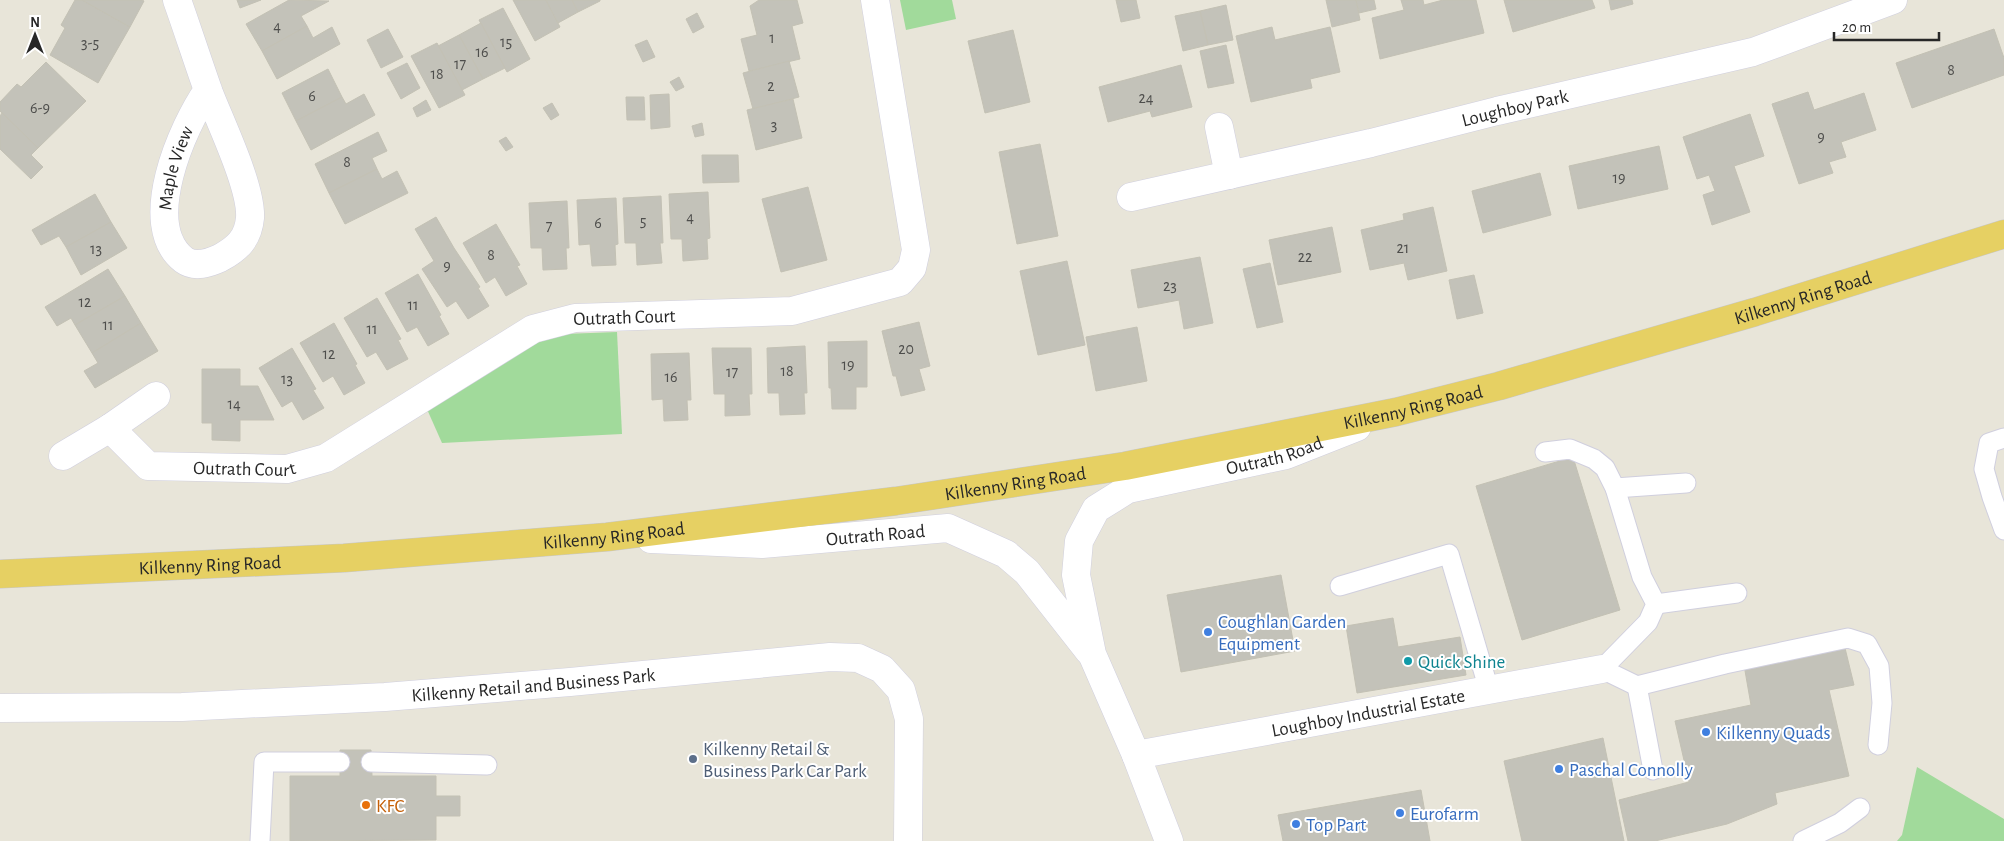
<svg xmlns="http://www.w3.org/2000/svg" width="2004" height="841" font-family="'Alegreya Sans',sans-serif">
<style>
.green{fill:#a1da9b}
.building{fill:#c3c2b9;stroke:#c3c1b4}
.lines{fill:none;stroke-linecap:round;stroke-linejoin:round}
.service-casing{stroke:#d0cfde;stroke-width:21}
.minor-casing{stroke:#d0cfde;stroke-width:29}
.trunk-casing{stroke:#c7c7c7;stroke-width:29}
.service{stroke:#fff;stroke-width:19}
.minor{stroke:#fff;stroke-width:28}
.trunk{stroke:#e6d063;stroke-width:28}
.shop-dot{fill:#3f7fe0;stroke:#fff;stroke-width:2}
.culture-dot{fill:#0f9aa8;stroke:#fff;stroke-width:2}
.service-dot{fill:#5c6f8a;stroke:#fff;stroke-width:2}
.food-dot{fill:#e8710a;stroke:#fff;stroke-width:2}
.labels{text-anchor:middle;stroke-width:4;stroke-linejoin:round;paint-order:stroke}
.number-label{font-size:16px;fill:#4e4e4c}
.street-label{font-size:19px;fill:#272727;stroke:#fff}
.shop-label{font-size:19px;fill:#366cbe;stroke:#fff;text-anchor:start}
.culture-label{font-size:19px;fill:#0d838f;stroke:#fff;text-anchor:start}
.service-label{font-size:19px;fill:#4e5e75;stroke:#fff;text-anchor:start}
.food-label{font-size:19px;fill:#c56008;stroke:#fff;text-anchor:start}
</style>
<rect width="100%" height="100%" fill="#e8e5d9"/>
<g class="green">
<polygon points="900,0 952,0 956,19 906,30"/>
<polygon points="617,332 622,434 442,443 426,407 546,338 564,334"/>
<polygon points="1917,767 2004,819 2004,841 1897,841 1902,835"/>
</g>
<g class="building">
<polygon points="75,0 82,0 130,27 98,83 50,55 65,28 61,25"/>
<polygon points="82,0 142,0 144,1 130,27"/>
<polygon points="237,0 261,0 240,8"/>
<polygon points="289,0 329,1 301,16 307,26 262,51 246,24"/>
<polygon points="513,0 546,0 560,27 535,41"/>
<polygon points="546,0 572,0 578,12 558,23"/>
<polygon points="572,0 600,0 600,1 578,12"/>
<polygon points="759,0 797,0 803,23 792,26 800,59 749,71 741,39 757,35 750,6"/>
<polygon points="1116,0 1136,0 1140,18 1121,22"/>
<polygon points="1326,0 1356,0 1360,20 1332,27"/>
<polygon points="1356,0 1374,0 1376,9 1359,13"/>
<polygon points="1401,0 1423,0 1424,5 1443,0 1476,0 1484,33 1380,59 1372,18 1404,10"/>
<polygon points="1504,0 1592,0 1595,8 1513,32"/>
<polygon points="1609,0 1632,0 1633,4 1611,10"/>
<polygon points="1226,5 1233,40 1208,45 1200,11"/>
<polygon points="503,8 530,59 507,72 479,20"/>
<polygon points="1200,11 1208,45 1183,51 1175,16"/>
<polygon points="697,13 704,27 693,33 686,19"/>
<polygon points="481,23 505,68 483,79 459,35"/>
<polygon points="307,26 313,38 332,27 340,44 277,79 262,51"/>
<polygon points="1272,27 1275,40 1330,27 1340,72 1310,79 1312,88 1251,102 1236,36"/>
<polygon points="388,29 403,57 381,68 367,40"/>
<polygon points="1994,29 2004,58 2004,75 1912,108 1896,63"/>
<polygon points="1013,30 1030,102 985,113 968,41"/>
<polygon points="459,35 483,79 462,90 438,46"/>
<polygon points="647,40 655,57 643,62 635,45"/>
<polygon points="437,43 465,95 439,108 411,56"/>
<polygon points="1226,45 1234,83 1208,88 1200,51"/>
<polygon points="789,61 799,97 753,109 743,73"/>
<polygon points="46,62 86,101 38,148 0,111 0,102 17,84 21,87"/>
<polygon points="407,63 420,88 401,99 387,73"/>
<polygon points="1181,65 1192,107 1152,117 1150,111 1108,122 1099,87"/>
<polygon points="328,69 342,97 296,121 282,93"/>
<polygon points="679,77 684,87 676,91 670,82"/>
<polygon points="1808,92 1814,110 1864,93 1876,130 1841,142 1846,157 1829,162 1833,173 1799,184 1772,104"/>
<polygon points="364,94 375,115 311,150 296,121 342,97 346,104"/>
<polygon points="669,94 670,127 651,129 650,95"/>
<polygon points="626,97 644,97 645,120 627,120"/>
<polygon points="793,99 802,138 756,150 747,110"/>
<polygon points="426,100 431,110 417,117 413,108"/>
<polygon points="552,103 559,115 551,120 543,108"/>
<polygon points="2,113 38,148 31,155 43,167 31,179 0,149 0,116"/>
<polygon points="1750,114 1764,156 1734,166 1750,212 1712,225 1703,195 1715,191 1709,175 1697,179 1683,137"/>
<polygon points="702,123 704,135 695,137 692,126"/>
<polygon points="378,132 387,151 372,158 377,169 329,193 315,164"/>
<polygon points="506,137 513,147 506,151 499,141"/>
<polygon points="1040,144 1058,236 1017,244 999,152"/>
<polygon points="1659,146 1668,189 1578,209 1569,166"/>
<polygon points="702,155 738,155 739,182 703,183"/>
<polygon points="377,169 382,179 397,171 408,193 345,224 329,193"/>
<polygon points="1540,173 1551,215 1483,233 1472,191"/>
<polygon points="808,187 827,260 781,272 762,199"/>
<polygon points="708,192 710,238 707,239 708,259 683,261 682,239 671,239 669,194"/>
<polygon points="95,194 111,222 66,247 59,236 41,245 32,230"/>
<polygon points="661,196 663,243 660,243 662,263 637,265 636,243 625,243 623,198"/>
<polygon points="616,198 618,244 615,245 616,265 592,266 590,244 579,245 577,200"/>
<polygon points="567,201 569,248 566,248 567,269 543,270 542,248 531,248 529,203"/>
<polygon points="1433,207 1447,271 1408,280 1404,263 1370,270 1361,230 1404,220 1403,214"/>
<polygon points="436,217 454,248 480,287 478,288 489,306 468,319 456,301 447,307 422,269 434,261 415,229"/>
<polygon points="111,222 127,248 81,275 66,247"/>
<polygon points="496,224 520,265 517,266 527,284 506,296 495,277 486,283 463,243"/>
<polygon points="1332,227 1341,272 1278,285 1269,240"/>
<polygon points="1200,257 1213,323 1184,329 1179,300 1138,308 1131,270"/>
<polygon points="1067,261 1085,345 1038,355 1020,271"/>
<polygon points="1270,263 1283,322 1257,328 1243,269"/>
<polygon points="108,269 125,296 75,325 71,318 57,326 45,307"/>
<polygon points="418,274 441,315 439,316 449,334 428,346 417,327 407,332 385,293"/>
<polygon points="1474,275 1483,313 1457,319 1449,280"/>
<polygon points="125,296 141,323 92,353 75,325"/>
<polygon points="377,298 401,339 398,340 408,359 387,370 376,352 367,357 344,318"/>
<polygon points="919,322 930,366 919,369 925,390 901,396 896,376 893,376 882,331"/>
<polygon points="141,323 158,351 95,388 84,371 98,363 92,353"/>
<polygon points="334,323 357,364 355,365 365,383 344,395 333,376 323,382 300,343"/>
<polygon points="1137,327 1147,381 1096,391 1086,337"/>
<polygon points="867,341 867,387 856,387 856,409 832,409 831,388 829,388 828,342"/>
<polygon points="805,346 807,393 804,393 805,414 780,415 779,393 768,393 767,348"/>
<polygon points="292,348 316,389 313,390 324,408 303,420 292,401 282,407 259,368"/>
<polygon points="712,348 751,348 752,394 749,394 750,415 725,416 725,394 714,394"/>
<polygon points="689,353 691,400 687,400 688,420 664,421 663,399 652,400 651,354"/>
<polygon points="202,369 240,369 240,386 258,386 274,420 240,420 240,441 212,440 212,423 202,423"/>
<polygon points="1573,457 1620,610 1522,640 1476,486"/>
<polygon points="1281,575 1295,651 1181,672 1167,595"/>
<polygon points="1393,618 1398,647 1460,637 1466,675 1357,693 1346,626"/>
<polygon points="1844,644 1854,685 1829,690 1849,776 1775,793 1777,804 1727,824 1655,841 1628,841 1619,800 1689,782 1675,721 1751,705 1744,665"/>
<polygon points="1603,738 1624,841 1522,841 1504,761"/>
<polygon points="340,750 371,750 372,776 436,776 436,796 460,796 460,816 436,816 436,840 290,841 290,776 340,776"/>
<polygon points="1421,790 1430,841 1283,841 1278,815"/>
</g>
<g class="lines">
<g class="service-casing">
<g id="service">
<polyline points="2004,438 1989,443 1984,469 1992,497 2004,530"/>
<polyline points="1545,452 1570,449 1594,459 1605,468 1615,488 1642,577 1656,604 1648,622 1602,669 1637,686 1725,664 1848,638 1867,644 1879,666 1882,703 1878,745"/>
<polyline points="1615,488 1686,483"/>
<polyline points="1340,586 1449,554 1489,690"/>
<polyline points="1656,604 1737,593"/>
<polyline points="1637,686 1653,770"/>
<polyline points="371,762 487,765"/>
<polyline points="260,841 264,762 340,762"/>
<polyline points="1803,841 1840,823 1860,808"/>
</g>
</g>
<g class="minor-casing">
<g id="minor">
<path id="s1" d="M177,0C188,31 198,62 209,93C221,124 252,188 250,218C248,239 237,249 220,258C209,263 195,268 184,260C139,225 182,127 208,90"/>
<polyline points="1219,127 1229,175"/>
<path id="s2" d="M1131,197L1371,143L1497,111L1753,52L1893,0"/>
<path id="s3" d="M110,428L148,466L287,469L326,458L533,329L575,318L792,311L900,282L912,268L916,250L875,0"/>
<polyline points="63,456 110,428 156,396"/>
<path id="s4" d="M651,539L762,544L948,528L1006,554L1027,572L1089,651"/>
<path id="s5" d="M0,708L182,707L385,697L570,682L830,657L858,658L882,669L901,690L909,719L908,841"/>
<path id="s6" d="M1136,755L1602,669"/>
<path id="s7" d="M1169,841L1136,755L1092,654L1076,575L1079,541L1096,509L1128,489L1286,455L1357,427"/>
</g>
</g>
<g class="trunk-casing">
<g id="trunk">
<path id="s8" d="M0,574L344,558L607,537L896,501L1125,466L1396,412L1499,386L1755,312L2004,234"/>
</g>
</g>
<use href="#service" class="service"/>
<use href="#minor" class="minor"/>
<use href="#trunk" class="trunk"/>
</g>
<g class="shop-dot">
<circle cx="1208" cy="632" r="5"/>
<circle cx="1706" cy="732" r="5"/>
<circle cx="1559" cy="769" r="5"/>
<circle cx="1400" cy="813" r="5"/>
<circle cx="1296" cy="824" r="5"/>
</g>
<circle class="culture-dot" cx="1408" cy="661" r="5"/>
<circle class="service-dot" cx="693" cy="759" r="5"/>
<circle class="food-dot" cx="366" cy="805" r="5"/>
<g class="labels">
<g class="number-label">
<text x="277" y="31">4</text>
<text x="772" y="43">1</text>
<text x="506" y="47">15</text>
<text x="90" y="48">3-5</text>
<text x="482" y="57">16</text>
<text x="460" y="69">17</text>
<text x="1951" y="75">8</text>
<text x="437" y="79">18</text>
<text x="771" y="91">2</text>
<text x="312" y="101">6</text>
<text x="1146" y="103">24</text>
<text x="40" y="113">6-9</text>
<text x="774" y="130">3</text>
<text x="1821" y="142">9</text>
<text x="347" y="167">8</text>
<text x="1619" y="183">19</text>
<text x="690" y="222">4</text>
<text x="643" y="226">5</text>
<text x="598" y="228">6</text>
<text x="549" y="231">7</text>
<text x="1403" y="253">21</text>
<text x="96" y="254">13</text>
<text x="491" y="260">8</text>
<text x="1305" y="262">22</text>
<text x="447" y="271">9</text>
<text x="1170" y="291">23</text>
<text x="85" y="307">12</text>
<text x="413" y="310">11</text>
<text x="108" y="330">11</text>
<text x="372" y="334">11</text>
<text x="906" y="354">20</text>
<text x="329" y="359">12</text>
<text x="848" y="370">19</text>
<text x="787" y="376">18</text>
<text x="732" y="377">17</text>
<text x="671" y="382">16</text>
<text x="287" y="384">13</text>
<text x="234" y="409">14</text>
</g>
<g class="street-label">
<text dy="7" stroke="none"><textPath href="#s2" startOffset="394">Loughboy Park</textPath></text>
<text dy="7" stroke="none"><textPath href="#s1" startOffset="420">Maple View</textPath></text>
<text dy="7" stroke="none"><textPath href="#s8" startOffset="1830">Kilkenny Ring Road</textPath></text>
<text dy="7" stroke="none"><textPath href="#s3" startOffset="570">Outrath Court</textPath></text>
<text dy="7" stroke="none"><textPath href="#s8" startOffset="1425">Kilkenny Ring Road</textPath></text>
<text dy="7" stroke="none"><textPath href="#s7" startOffset="541">Outrath Road</textPath></text>
<text dy="7" stroke="none"><textPath href="#s3" startOffset="150">Outrath Court</textPath></text>
<text dy="7" stroke="none"><textPath href="#s8" startOffset="1020">Kilkenny Ring Road</textPath></text>
<text dy="7" stroke="none"><textPath href="#s4" startOffset="225">Outrath Road</textPath></text>
<text dy="7" stroke="none"><textPath href="#s8" startOffset="615">Kilkenny Ring Road</textPath></text>
<text dy="7" stroke="none"><textPath href="#s8" startOffset="210">Kilkenny Ring Road</textPath></text>
<text dy="7" stroke="none"><textPath href="#s5" startOffset="534">Kilkenny Retail and Business Park</textPath></text>
<text dy="7" stroke="none"><textPath href="#s6" startOffset="236">Loughboy Industrial Estate</textPath></text>
</g>
<g class="shop-label">
<text x="1218" y="628">Coughlan Garden<tspan x="1218" dy="22">Equipment</tspan></text>
<text x="1716" y="739">Kilkenny Quads</text>
<text x="1569" y="776">Paschal Connolly</text>
<text x="1410" y="820">Eurofarm</text>
<text x="1306" y="831">Top Part</text>
</g>
<g class="culture-label">
<text x="1418" y="668">Quick Shine</text>
</g>
<g class="service-label">
<text x="703" y="755">Kilkenny Retail &amp;<tspan x="703" dy="22">Business Park Car Park</tspan></text>
</g>
<g class="food-label">
<text x="376" y="812">KFC</text>
</g>
</g>
<g transform="translate(35 35)" stroke="#ffffff" stroke-width="4" paint-order="stroke">
<path d="M0-4L9 19L0 12L-9 19Z" fill="#272727"/>
<text y="-8" font-size="14" font-weight="bold" text-anchor="middle" fill="#272727">N</text>
</g>
<path d="M1834 32v8h105v-8" fill="none" stroke="#272727" stroke-width="2.5"/>
<text x="1842" y="32" font-size="15" fill="#272727" stroke="#ffffff" stroke-width="4" paint-order="stroke">20 m</text>
</svg>
